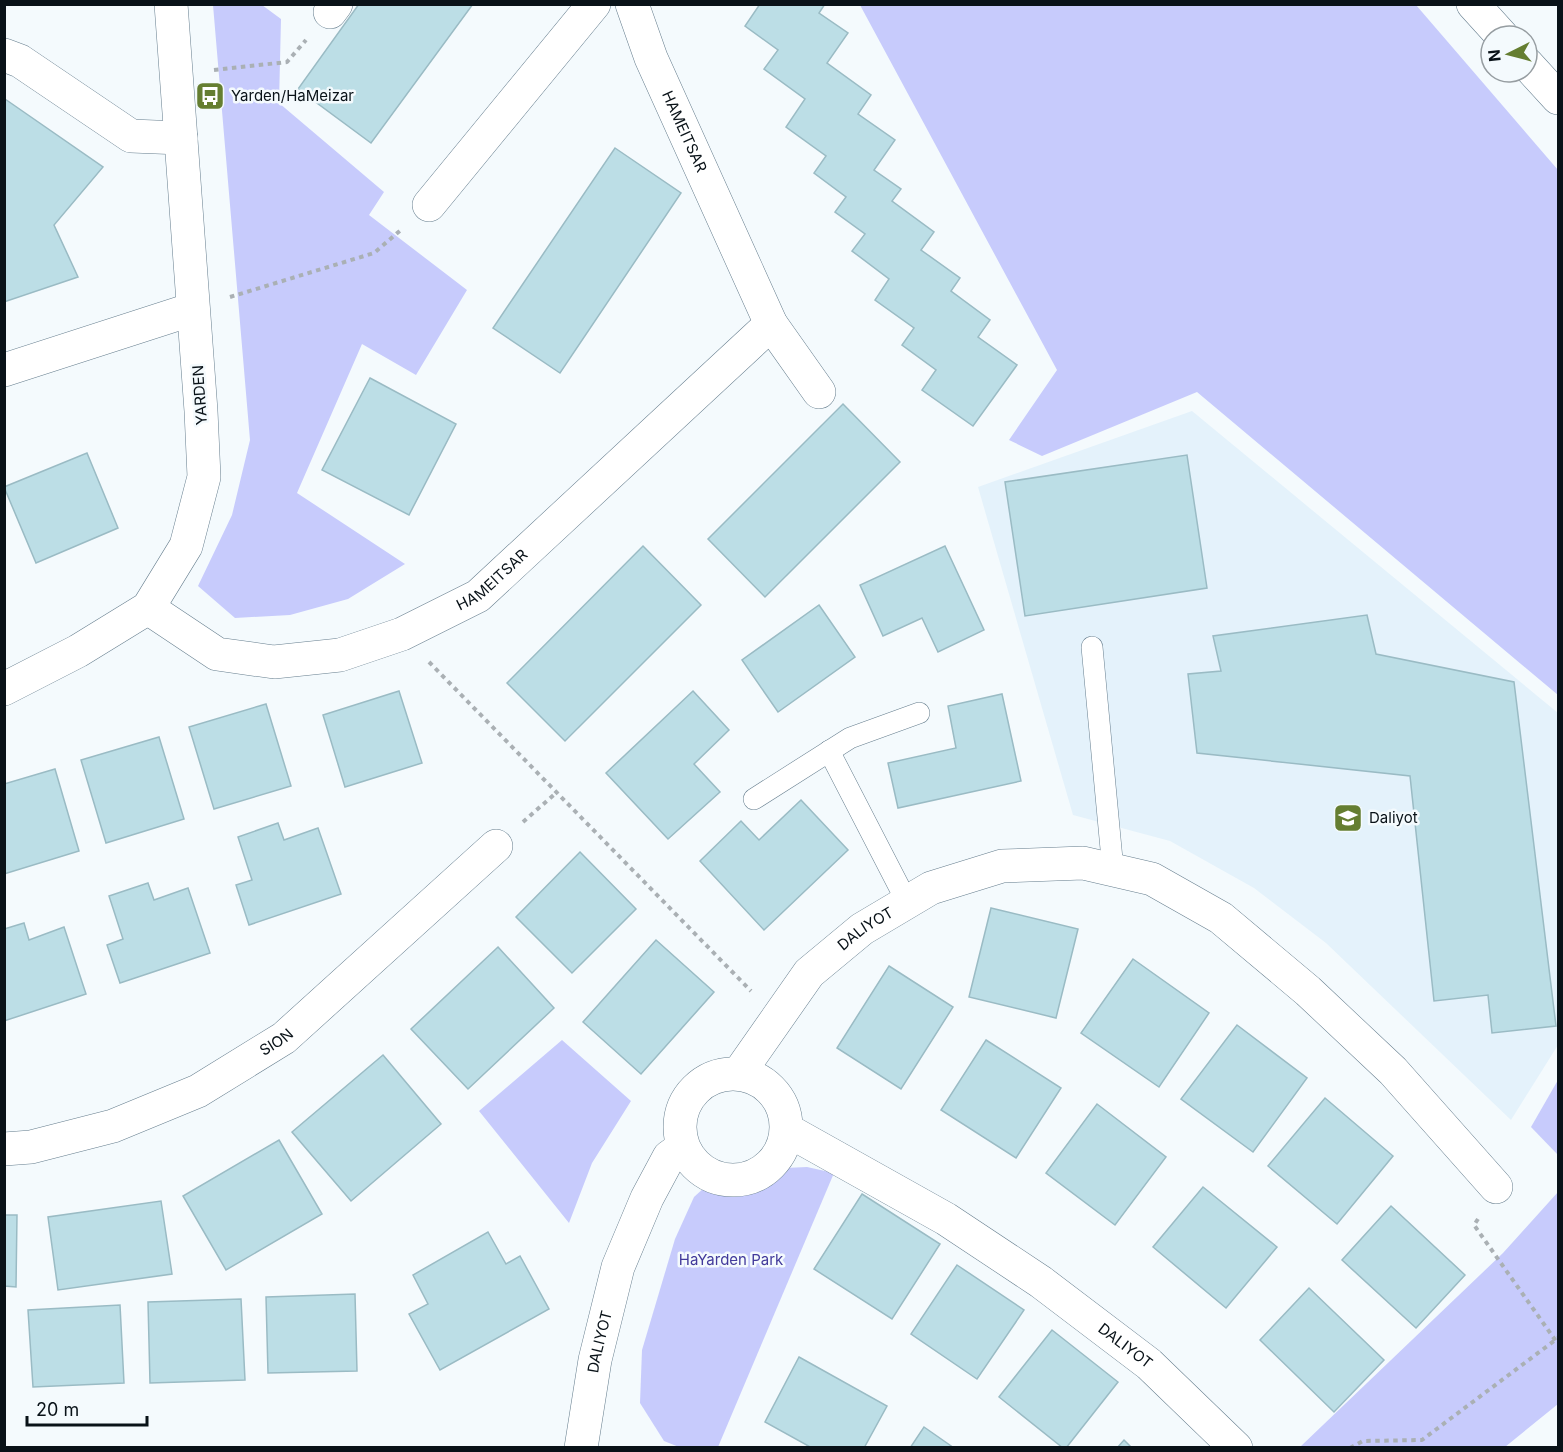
<svg xmlns="http://www.w3.org/2000/svg" width="1563" height="1452" font-family="Inter,sans-serif">
<style>
.built{fill:#e4f2fb}
.green{fill:#c7cbfc}
.building{fill:#bcdee6;stroke:#9abbc4;stroke-width:1.5}
.lines{fill:none;stroke-linecap:round;stroke-linejoin:round}
.service-casing{stroke:#667e8e;stroke-width:22}
.minor-casing{stroke:#667e8e;stroke-width:34}
.tertiary-casing{stroke:#667e8e;stroke-width:34}
.secondary-casing{stroke:#667e8e;stroke-width:34}
.path{stroke:#aab0b4;stroke-width:4;stroke-dasharray:4.5 4.5;stroke-linecap:butt}
.service{stroke:#fff;stroke-width:21}
.minor{stroke:#fff;stroke-width:33}
.tertiary{stroke:#fff;stroke-width:33}
.secondary{stroke:#fff;stroke-width:33}
.labels{text-anchor:middle;stroke-width:5;stroke-linejoin:round;paint-order:stroke}
.poi-label{font-size:15px;fill:#091218;stroke:#f4fafd;text-anchor:start}
.street-label{font-size:15px;fill:#091218;stroke:#f4fafd}
.park-label{font-size:15px;fill:#423a9b;stroke:#f4fafd}
</style>
<rect width="100%" height="100%" fill="#f4fafd"/>
<polygon class="built" points="1192,411 1558,713 1558,1045 1511,1120 1326,943 1254,888 1170,841 1073,815 978,487"/>
<g class="green">
<polygon points="213,5 262,5 281,19 279,103 384,192 369,215 467,290 416,375 362,344 297,493 405,564 348,599 290,615 235,618 198,586 232,515 250,440"/>
<polygon points="860,5 1416,5 1558,170 1558,695 1197,392 1042,456 1009,440 1057,370"/>
<polygon points="562,1040 631,1101 592,1163 569,1223 479,1111"/>
<polygon points="1558,1080 1558,1155 1531,1127"/>
<polygon points="807,1167 834,1173 718,1447 679,1447 664,1441 640,1403 642,1350 675,1239 694,1197 716,1177 763,1169"/>
<polygon points="1558,1192 1558,1404 1505,1447 1300,1447 1503,1253"/>
</g>
<g class="building">
<polygon points="359,4 473,4 371,143 298,89"/>
<polygon points="760,4 825,4 819,13 848,33 827,63 871,95 858,114 895,140 874,170 901,189 892,201 934,232 921,250 960,278 951,291 990,320 978,337 1017,365 973,426 922,390 936,370 902,345 914,328 875,300 889,279 852,251 865,234 835,212 846,197 814,173 826,156 786,127 805,99 764,69 778,50 745,26"/>
<polygon points="5,99 103,167 54,225 78,277 4,302"/>
<polygon points="615,148 681,193 560,373 493,328"/>
<polygon points="370,378 456,424 409,515 322,470"/>
<polygon points="843,404 900,462 765,597 708,539"/>
<polygon points="87,453 118,528 36,563 4,487"/>
<polygon points="1187,455 1207,588 1025,616 1005,482"/>
<polygon points="643,546 701,605 565,741 507,683"/>
<polygon points="945,546 984,630 938,652 922,618 883,636 860,585"/>
<polygon points="819,605 855,657 778,712 742,660"/>
<polygon points="1367,615 1376,654 1514,682 1556,1026 1492,1033 1488,995 1434,1001 1410,776 1197,753 1188,674 1221,671 1213,636"/>
<polygon points="399,691 422,763 345,787 323,715"/>
<polygon points="693,691 729,730 694,764 720,792 668,839 606,773"/>
<polygon points="1002,694 1021,781 898,808 888,763 956,748 948,706"/>
<polygon points="266,704 291,786 214,809 189,727"/>
<polygon points="159,737 184,819 106,843 81,760"/>
<polygon points="55,769 79,851 4,874 4,784"/>
<polygon points="801,800 848,850 764,930 700,861 741,821 759,840"/>
<polygon points="278,823 284,840 318,828 341,894 249,925 236,885 252,880 238,837"/>
<polygon points="580,852 636,909 572,973 516,917"/>
<polygon points="148,883 154,900 188,888 210,953 120,983 107,945 123,939 109,896"/>
<polygon points="991,908 1078,929 1056,1018 969,997"/>
<polygon points="24,923 29,940 64,927 86,994 4,1021 4,929"/>
<polygon points="656,940 714,992 641,1074 583,1022"/>
<polygon points="498,947 554,1008 468,1089 411,1029"/>
<polygon points="1133,959 1209,1013 1159,1087 1081,1033"/>
<polygon points="889,966 953,1007 901,1089 837,1048"/>
<polygon points="1237,1025 1307,1078 1253,1152 1181,1099"/>
<polygon points="986,1040 1061,1088 1016,1158 941,1110"/>
<polygon points="383,1055 441,1124 351,1201 292,1132"/>
<polygon points="1325,1098 1393,1156 1337,1224 1268,1166"/>
<polygon points="1097,1104 1166,1157 1115,1225 1046,1173"/>
<polygon points="279,1140 322,1214 226,1270 183,1196"/>
<polygon points="1203,1187 1277,1247 1226,1308 1153,1247"/>
<polygon points="862,1194 940,1244 892,1319 814,1269"/>
<polygon points="161,1201 172,1274 58,1290 48,1217"/>
<polygon points="1391,1206 1465,1275 1416,1328 1342,1260"/>
<polygon points="4,1215 17,1215 16,1287 4,1286"/>
<polygon points="488,1232 506,1264 520,1256 549,1309 440,1370 409,1314 428,1304 413,1275"/>
<polygon points="957,1265 1024,1310 977,1379 911,1334"/>
<polygon points="1309,1288 1384,1360 1334,1412 1260,1340"/>
<polygon points="355,1294 357,1371 268,1373 266,1297"/>
<polygon points="241,1299 245,1380 150,1383 148,1302"/>
<polygon points="120,1305 124,1383 33,1387 28,1310"/>
<polygon points="1052,1330 1118,1382 1066,1448 1063,1448 999,1397"/>
<polygon points="799,1357 887,1406 864,1448 812,1448 765,1422"/>
<polygon points="924,1427 954,1448 910,1448"/>
<polygon points="1124,1440 1132,1448 1117,1448"/>
</g>
<g class="lines">
<g class="service-casing">
<g id="service">
<polyline points="1092,647 1113,870"/>
<polyline points="829,751 907,902"/>
<polyline points="754,799 850,738 919,713"/>
</g>
</g>
<g class="minor-casing">
<g id="minor">
<path id="s1" d="M632,4L651,58L771,324L819,392"/>
<polyline points="330,12 336,4"/>
<polyline points="4,55 20,61 131,136 181,138"/>
<polyline points="429,205 594,4"/>
<polyline points="4,370 193,309"/>
<path id="s2" d="M148,608L217,654L274,662L340,655L402,634L478,596L771,324"/>
<path id="s3" d="M739,1073L809,973L862,929L931,888L1002,866L1083,863L1152,879L1221,918L1308,991L1393,1071L1496,1187"/>
<circle cx="733" cy="1127" r="53"/>
<path id="s4" d="M787,1130L946,1219L1041,1282L1149,1364L1236,1448"/>
<path id="s5" d="M4,1149L31,1147L113,1126L198,1091L284,1038L496,846"/>
<path id="s6" d="M581,1448L595,1360L618,1267L647,1198L669,1157L683,1147"/>
</g>
</g>
<g class="tertiary-casing">
<polyline id="tertiary" points="4,689 78,651 148,608 186,546 204,477 201,411 171,4"/>
</g>
<g class="secondary-casing">
<g id="secondary">
<polyline points="1473,4 1502,36"/>
<polyline points="1527,64 1558,98"/>
</g>
</g>
<g class="path">
<polyline points="214,70 287,62 306,40"/>
<polyline points="230,297 374,253 402,229"/>
<polyline points="429,662 751,991"/>
<polyline points="523,822 557,792"/>
<polyline points="1478,1219 1474,1225 1558,1344"/>
<polyline points="1350,1448 1363,1441 1422,1440 1558,1338"/>
</g>
<use href="#service" class="service"/>
<use href="#minor" class="minor"/>
<use href="#tertiary" class="tertiary"/>
<use href="#secondary" class="secondary"/>
</g>
<defs>
<g id="bus-square" transform="scale(1.5)"><rect x="-9" y="-9" width="18" height="18" rx="4" fill="#657e31" stroke="#f4fafd"/><path d="M-5-6H5V4H4V6H2V4H-2V6H-4V4H-5ZM-3.5-4V0h7V-4ZM-3.5 1.2v1.5H-2V1.2ZM2 1.2v1.5H3.5V1.2Z" fill="#fff"/></g>
<g id="school-square" transform="scale(1.5)"><rect x="-9" y="-9" width="18" height="18" rx="4" fill="#657e31" stroke="#f4fafd"/><path d="M0-5L7-2L0 1L-7-2ZM-4 1L0 2.5L4 1V4Q0 6-4 4Z" fill="#fff"/></g>
</defs>
<g fill-rule="evenodd">
<use href="#bus-square" x="210" y="96"/>
<use href="#school-square" x="1348" y="818"/>
</g>
<g class="labels">
<g class="poi-label">
<text x="231" y="101">Yarden/HaMeizar</text>
<text x="1369" y="823">Daliyot</text>
</g>
<g class="street-label">
<text dy="5" stroke="none"><textPath href="#s1" startOffset="138">HAMEITSAR</textPath></text>
<text transform="translate(200 395) rotate(-94)" y="5">YARDEN</text>
<text dy="5" stroke="none"><textPath href="#s2" startOffset="378">HAMEITSAR</textPath></text>
<text dy="5" stroke="none"><textPath href="#s3" startOffset="194">DALIYOT</textPath></text>
<text dy="5" stroke="none"><textPath href="#s5" startOffset="296">SION</textPath></text>
<text dy="5" stroke="none"><textPath href="#s6" startOffset="108">DALIYOT</textPath></text>
<text dy="5" stroke="none"><textPath href="#s4" startOffset="402">DALIYOT</textPath></text>
</g>
<g class="park-label">
<text x="731" y="1265">HaYarden Park</text>
</g>
</g>
<rect width="1563" height="1452" fill="none" stroke="#091218" stroke-width="12"/>
<g transform="translate(1509 54) rotate(264)"><circle r="28" fill="#f4fafd" stroke="#969da1" stroke-width="1.5"/>
<path d="M0-4.5L10 22L0 15L-10 22Z" fill="#657e31"/>
<text y="-9" font-size="16" font-weight="bold" text-anchor="middle" fill="#091218">N</text>
</g>
<path d="M27 1416v9h120v-9" fill="none" stroke="#091218" stroke-width="3"/>
<text x="36" y="1416" font-size="18" fill="#091218" stroke="#f4fafd" stroke-width="4.5" paint-order="stroke">20 m</text>
</svg>
